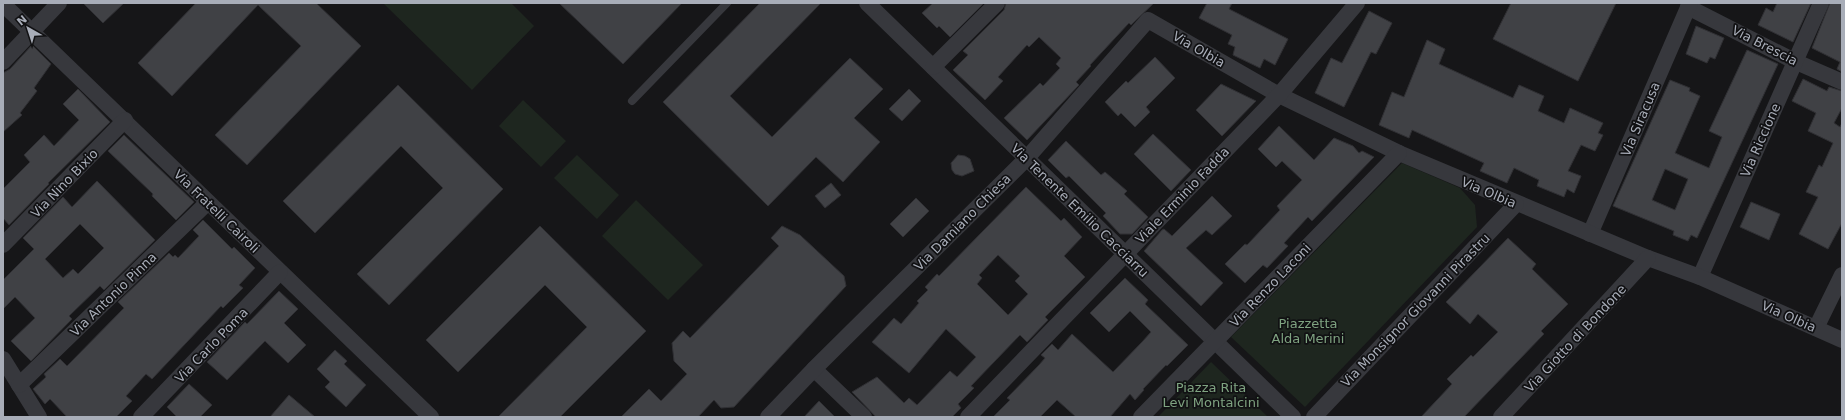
<svg xmlns="http://www.w3.org/2000/svg" width="1845" height="420" font-family="'DejaVu Sans',sans-serif">
<style>
.green{fill:#1e261f}
.building{fill:#404145;stroke:#303034;fill-rule:evenodd}
.lines{fill:none;stroke-linecap:round;stroke-linejoin:round}
.service{stroke:#37383d;stroke-width:8}
.minor{stroke:#37383d;stroke-width:16}
.labels{text-anchor:middle;stroke-width:3.5;stroke-linejoin:round;paint-order:stroke}
.street-label{font-size:13px;fill:#a8adb8;stroke:#111113}
.park-label{font-size:13px;fill:#7fa381;stroke:#111113}
</style>
<rect width="100%" height="100%" fill="#161618"/>
<g class="green">
<polygon points="383,3 511,3 534,26 472,90"/>
<polygon points="523,100 566,141 541,167 499,126"/>
<polygon points="577,155 619,195 597,219 554,178"/>
<polygon points="1402,163 1460,188 1475,205 1477,227 1305,407 1231,337"/>
<polygon points="636,200 703,265 668,300 602,236"/>
<polygon points="1211,362 1268,417 1158,417"/>
</g>
<g class="building">
<polygon points="83,3 124,3 103,23"/>
<polygon points="196,3 316,3 361,46 247,165 215,135 301,46 258,5 172,96 138,63"/>
<polygon points="559,3 682,3 623,64"/>
<polygon points="760,3 821,3 730,96 772,137 850,58 883,89 854,118 880,142 843,182 816,157 768,206 663,102"/>
<polygon points="933,3 984,3 950,37 939,26 937,28 922,13"/>
<polygon points="1006,3 1154,3 1131,25 1129,23 1090,65 1091,66 1076,82 1079,85 1027,140 1004,118 1040,83 1043,86 1060,68 1056,64 1061,58 1039,37 1029,47 1027,45 998,77 1003,81 985,100 953,70 968,55 963,51 1004,10"/>
<polygon points="1207,3 1232,3 1229,9 1288,39 1275,65 1264,59 1260,68 1233,55 1235,47 1228,44 1232,35 1199,18"/>
<polygon points="1511,3 1616,3 1578,81 1493,39"/>
<polygon points="1777,3 1811,3 1793,42 1758,25 1766,8 1773,12"/>
<polygon points="1830,3 1842,3 1842,72 1837,69 1840,62 1812,48"/>
<polygon points="1369,11 1392,23 1376,54 1371,52 1344,107 1315,93 1331,58 1342,63"/>
<polygon points="1696,26 1724,38 1715,59 1710,57 1707,63 1686,54"/>
<polygon points="1427,40 1445,49 1439,64 1513,98 1519,85 1544,96 1538,111 1564,123 1570,108 1603,123 1598,133 1603,135 1595,151 1581,145 1568,171 1581,176 1574,193 1567,189 1564,197 1537,186 1539,180 1514,168 1507,183 1480,171 1484,163 1412,130 1409,138 1379,125 1392,92 1404,97"/>
<polygon points="32,45 51,64 34,88 37,91 20,113 22,115 3,132 3,73 10,69"/>
<path d="M1747,50L1778,64L1697,238L1691,235L1688,241L1673,235L1674,231L1613,206L1670,80L1690,88L1689,91L1700,96L1675,153L1709,168L1722,137L1709,131ZM1665,169L1688,179L1675,210L1652,200Z"/>
<polygon points="1155,57 1175,78 1146,107 1150,112 1135,127 1121,113 1118,116 1105,102 1126,81 1128,83"/>
<polygon points="1803,79 1827,91 1829,87 1842,91 1842,108 1834,123 1840,127 1842,123 1842,223 1828,249 1799,234 1818,197 1806,192 1819,165 1822,167 1833,143 1808,131 1816,113 1792,101"/>
<polygon points="1221,84 1256,101 1222,136 1196,110"/>
<polygon points="398,85 503,189 389,305 357,274 443,188 401,146 315,233 283,201"/>
<polygon points="78,89 110,122 48,183 49,184 9,225 3,218 3,189 30,162 24,155 44,135 54,146 79,120 63,104"/>
<polygon points="909,89 921,101 902,121 889,109"/>
<polygon points="1279,126 1314,160 1334,138 1353,146 1359,153 1362,151 1374,157 1312,221 1308,217 1284,243 1288,246 1267,268 1263,265 1245,283 1225,264 1245,244 1247,245 1280,210 1277,206 1302,180 1282,161 1276,167 1258,149"/>
<polygon points="1153,134 1191,170 1171,191 1134,154"/>
<polygon points="124,135 194,202 176,220 152,196 153,194 108,151"/>
<polygon points="1066,141 1101,175 1105,172 1127,191 1124,194 1148,217 1132,234 1120,234 1103,216 1106,213 1069,176 1066,178 1048,160"/>
<polygon points="958,155 965,156 970,159 974,171 962,176 955,174 952,170 951,163"/>
<path d="M97,181L155,240L104,290L100,286L69,316L72,319L31,361L11,341L35,318L15,297L3,309V280L34,249L23,238L63,197L72,207ZM80,224L104,248L78,274L73,269L63,278L45,259Z"/>
<polygon points="831,183 841,195 825,208 815,196"/>
<path d="M1026,187L1061,221L1064,218L1082,237L1064,256L1085,277L1045,317L1048,320L1027,342L1020,335L971,386L974,388L958,404L961,408L952,417H876L852,392L877,377L904,403L909,398L917,405L950,371L957,377L976,357L946,329L909,373L872,342L894,318L901,324L919,303L917,301L928,290L925,287L937,274L939,276ZM998,255L1020,276L1015,281L1028,294L1008,315L977,284L982,278L979,275Z"/>
<polygon points="1212,196 1232,216 1212,235 1206,230 1186,248 1223,283 1201,306 1144,251 1162,230 1164,229 1172,236"/>
<polygon points="916,198 929,211 903,237 890,224"/>
<polygon points="1751,202 1780,214 1769,240 1740,227"/>
<polygon points="203,220 232,249 234,247 255,268 239,285 243,288 223,308 221,306 152,379 146,374 126,396 132,401 116,417 67,417 50,399 45,404 33,389 46,377 44,374 60,359 67,366 124,308 118,302 169,253 173,257 175,255 178,258 199,236 193,230"/>
<polygon points="540,226 646,331 560,417 498,417 587,327 545,285 458,372 426,340"/>
<polygon points="782,226 800,235 844,276 846,286 734,407 721,408 714,400 698,417 621,417 649,389 661,401 687,374 674,361 672,343 683,331 690,338 779,246 771,238"/>
<polygon points="1508,238 1536,264 1532,269 1568,304 1541,331 1544,334 1464,417 1421,417 1452,384 1447,379 1471,355 1473,357 1498,332 1478,314 1470,324 1446,302"/>
<polygon points="1125,278 1148,300 1145,304 1188,345 1167,366 1166,365 1143,389 1144,390 1135,400 1130,394 1110,417 1076,417 1057,400 1040,417 993,417 1010,400 1007,398 1039,365 1045,358 1041,355 1052,344 1058,350 1072,334 1113,372 1142,342 1151,332 1130,311 1109,332 1090,313"/>
<polygon points="279,291 298,309 284,323 306,345 288,363 265,341 227,380 207,362 245,322 247,324"/>
<polygon points="335,350 347,361 344,364 366,385 346,407 325,387 330,382 317,369"/>
<polygon points="189,384 212,405 200,417 177,417 167,407"/>
<polygon points="289,395 315,417 270,417"/>
<polygon points="819,401 835,417 804,417"/>
</g>
<g class="lines">
<polyline class="service" points="632,101 727,3"/>
<g class="minor">
<polyline points="867,3 1293,417"/>
<polyline points="3,4 431,417"/>
<polyline points="1688,7 1794,61 1842,82"/>
<polyline points="3,62 59,3"/>
<polyline points="933,67 997,3"/>
<polyline points="1590,234 1690,3"/>
<polyline points="3,245 125,120"/>
<polyline points="1700,277 1821,3"/>
<polyline points="1816,328 1842,275"/>
<polyline points="3,359 39,417"/>
<polyline points="814,369 864,417"/>
<polyline points="19,385 207,203"/>
<polyline points="141,417 280,272"/>
<polyline points="768,417 814,369 1027,158 1148,20 1279,95 1399,153 1648,258 1700,277 1842,340"/>
<polyline points="968,417 1279,95 1357,3"/>
<polyline points="1141,417 1399,153"/>
<polyline points="1314,417 1516,204"/>
<polyline points="1501,417 1648,258"/>
</g>
</g>
<g class="labels">
<g class="street-label">
<text transform="translate(1765 45) rotate(27)" y="5">Via Brescia</text>
<text transform="translate(1199 49) rotate(30)" y="5">Via Olbia</text>
<text transform="translate(1640 119) rotate(-67)" y="5">Via Siracusa</text>
<text transform="translate(1760 140) rotate(-66)" y="5">Via Riccione</text>
<text transform="translate(64 183) rotate(-46)" y="5">Via Nino Bixio</text>
<text transform="translate(1489 192) rotate(23)" y="5">Via Olbia</text>
<text transform="translate(1182 195) rotate(-46)" y="5">Viale Erminio Fadda</text>
<text transform="translate(1080 210) rotate(44)" y="5">Via Tenente Emilio Cacciarru</text>
<text transform="translate(217 211) rotate(44)" y="5">Via Fratelli Cairoli</text>
<text transform="translate(962 222) rotate(-45)" y="5">Via Damiano Chiesa</text>
<text transform="translate(1270 285) rotate(-46)" y="5">Via Renzo Laconi</text>
<text transform="translate(113 294) rotate(-44)" y="5">Via Antonio Pinna</text>
<text transform="translate(1415 310) rotate(-46)" y="5">Via Monsignor Giovanni Pirastru</text>
<text transform="translate(1789 316) rotate(24)" y="5">Via Olbia</text>
<text transform="translate(1575 338) rotate(-47)" y="5">Via Giotto di Bondone</text>
<text transform="translate(211 345) rotate(-46)" y="5">Via Carlo Poma</text>
</g>
<g class="park-label">
<text x="1308" y="328">Piazzetta<tspan x="1308" dy="15">Alda Merini</tspan></text>
<text x="1211" y="392">Piazza Rita<tspan x="1211" dy="15">Levi Montalcini</tspan></text>
</g>
</g>
<rect width="1845" height="420" fill="none" stroke="#a8adb8" stroke-width="8"/>
<g transform="translate(28 28) rotate(321)" stroke="#111113" stroke-width="3" paint-order="stroke">
<path d="M0-3L7 15L0 10L-7 15Z" fill="#a8adb8"/>
<text y="-6" font-size="11" font-weight="bold" text-anchor="middle" fill="#a8adb8">N</text>
</g>
</svg>
